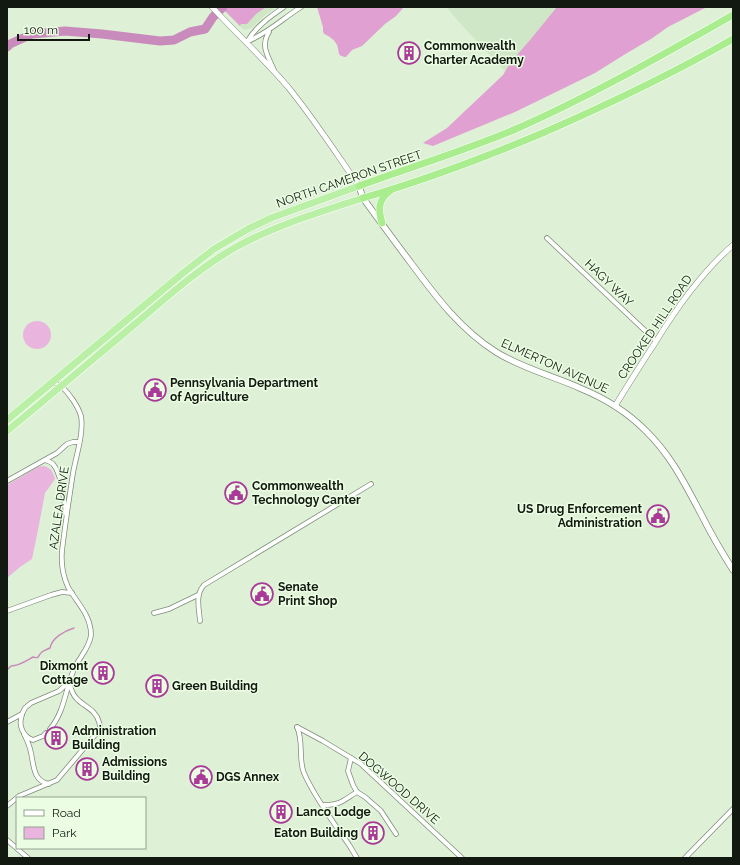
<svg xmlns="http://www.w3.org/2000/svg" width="740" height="865" font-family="Raleway,sans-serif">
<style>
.built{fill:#d0e7c7}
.green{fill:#e9b4dd}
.forest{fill:#e0a1d2}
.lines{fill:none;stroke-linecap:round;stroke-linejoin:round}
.stream{stroke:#c98bbb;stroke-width:1.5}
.river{stroke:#c98bbb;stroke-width:9}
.minor-casing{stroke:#7d8e77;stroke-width:5.5}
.tertiary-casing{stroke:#7d8e77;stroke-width:6}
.secondary-casing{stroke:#7d8e77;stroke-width:7}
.trunk-casing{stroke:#fff;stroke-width:8}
.motorway-casing{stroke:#fff;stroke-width:8}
.minor{stroke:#fff;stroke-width:4}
.tertiary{stroke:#fff;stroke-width:5}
.secondary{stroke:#fff;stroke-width:5.5}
.trunk{stroke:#baf0a6;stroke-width:7}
.motorway{stroke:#a9ed8f;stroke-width:7}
.labels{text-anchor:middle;stroke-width:3;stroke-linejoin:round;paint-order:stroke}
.poi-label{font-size:12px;font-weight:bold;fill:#121910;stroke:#ebfee4;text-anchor:start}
.street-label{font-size:12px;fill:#121910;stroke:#ebfee4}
</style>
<rect width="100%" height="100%" fill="#def1d7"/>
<g class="built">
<polygon points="221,7 276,7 263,17 252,28 244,30"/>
<polygon points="446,7 689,7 529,97 458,21"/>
</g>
<g class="green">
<circle cx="37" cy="335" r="14"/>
<path d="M43,466C51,467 53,472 55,479L45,493L38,530L32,559L20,567L7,578V493L8,491L7,485L38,467Z"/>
</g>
<g class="forest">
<polygon points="221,7 266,7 256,14 247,24 241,24 240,26"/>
<path d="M317,7H404L396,16L385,24L362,46L352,50L346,57C336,56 340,52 337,45C335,40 329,36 324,34L323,31V27Z"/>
<polygon points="557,7 707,7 668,27 651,39 627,53 595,73 515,112 433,146 423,143 447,128 503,75 510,63 530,40"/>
</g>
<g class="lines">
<path class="stream" d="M7,670L11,666C19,666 26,661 33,657C40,659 37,656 42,652C44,650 48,649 50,648C52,638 64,631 74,628"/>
<polyline class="river" points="7,47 10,44 32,34 65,31 102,34 160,41 174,40 190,32 205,29 213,17 223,7"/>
<g class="minor-casing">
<g id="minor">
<path d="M269,32C260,46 268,56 274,70"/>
<path d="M246,42C267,34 282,19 301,7"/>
<path d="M247,42C255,27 271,16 284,7"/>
<polyline points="547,238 656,341"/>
<path d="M45,460C48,461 51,462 53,464C62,475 64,500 66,514"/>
<polyline points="7,481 57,453 67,444 73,442 79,442"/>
<polyline points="7,611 51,595 62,592 72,593"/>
<polyline points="154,613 169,609 198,595"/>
<path d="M200,621C199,608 195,595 204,585L371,484"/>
<path d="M22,715C18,725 23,737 33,740L43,736L46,733"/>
<polyline points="7,722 22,714 25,708 31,703 59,691 69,682"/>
<polyline points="297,727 323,741 361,764 462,858"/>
<path d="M297,727C304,742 298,759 304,773C313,794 327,813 340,832C346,840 352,849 357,858"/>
<path d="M50,729C66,710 65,686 76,665C81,656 90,646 91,635C91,615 77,603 68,587C63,576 61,563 62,551C65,525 69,499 73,473C76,456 84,433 81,416C78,406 69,393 61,386C58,385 55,383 53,382"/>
<path d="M24,734C27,740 30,746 31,753C34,766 33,781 49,784"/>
<polyline points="351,758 348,771 353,785 357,792 365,797 381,811 396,834"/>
<path d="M323,805C341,805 342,801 357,792"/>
<path d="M7,806L19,796L57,780L95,735C100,731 101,729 99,722C96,710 85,707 77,699C73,695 71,690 70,684"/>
<polyline points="7,840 28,858"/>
<polyline points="685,858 733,809"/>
</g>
</g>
<g class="tertiary-casing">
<g id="tertiary">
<path d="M212,7C237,34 264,59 288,87C314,119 336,153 359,186"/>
<path d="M615,406C628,385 641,364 655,343C677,307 701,273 733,245"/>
</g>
</g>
<g class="secondary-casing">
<path id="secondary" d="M359,186L363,198C379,220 395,242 411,263C436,297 461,330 496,352C523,369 554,376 582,389C606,399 627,412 645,430C670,454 684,482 700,512C710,532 721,551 733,570"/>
</g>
<g class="trunk-casing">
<g id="trunk">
<polyline points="7,420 183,273 214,249 248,229 271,218 359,186"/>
<path d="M7,431C50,396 92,360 135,324C167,297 199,268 236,247C276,225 320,212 363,198"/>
</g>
</g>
<g class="motorway-casing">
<g id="motorway">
<path d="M359,186C411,167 464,151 516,129C591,96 662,55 733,15"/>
<path d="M363,198C425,180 486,157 545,132C609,104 672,74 733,39"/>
<path d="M382,223C378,209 378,200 390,191"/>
</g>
</g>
<use href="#minor" class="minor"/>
<use href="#tertiary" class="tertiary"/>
<use href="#secondary" class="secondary"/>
<use href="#trunk" class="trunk"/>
<use href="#motorway" class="motorway"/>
</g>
<defs>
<g id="building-ring" transform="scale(1.15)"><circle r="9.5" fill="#ebfee4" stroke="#a93a97" stroke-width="1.5"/><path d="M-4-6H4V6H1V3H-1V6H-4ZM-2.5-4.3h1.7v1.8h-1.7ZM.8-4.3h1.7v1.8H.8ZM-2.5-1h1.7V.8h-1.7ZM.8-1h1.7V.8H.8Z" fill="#a93a97"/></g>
<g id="civic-ring" transform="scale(1.15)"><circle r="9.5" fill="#ebfee4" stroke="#a93a97" stroke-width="1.5"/><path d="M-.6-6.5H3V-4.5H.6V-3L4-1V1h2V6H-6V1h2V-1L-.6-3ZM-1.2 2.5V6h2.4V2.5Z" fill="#a93a97"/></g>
</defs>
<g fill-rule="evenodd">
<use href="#building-ring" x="409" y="53"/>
<use href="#civic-ring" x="155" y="390"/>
<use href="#civic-ring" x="236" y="493"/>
<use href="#civic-ring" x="658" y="516"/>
<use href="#civic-ring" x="262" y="594"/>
<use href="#building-ring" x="103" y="673"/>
<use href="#building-ring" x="157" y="686"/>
<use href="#building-ring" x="56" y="738"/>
<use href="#building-ring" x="87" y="769"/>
<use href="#civic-ring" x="201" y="777"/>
<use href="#building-ring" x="281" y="812"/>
<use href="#building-ring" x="373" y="833"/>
</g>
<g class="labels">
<g class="poi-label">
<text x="424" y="50">Commonwealth<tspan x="424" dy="14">Charter Academy</tspan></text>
<text x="170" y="387">Pennsylvania Department<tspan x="170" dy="14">of Agriculture</tspan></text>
<text x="252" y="490">Commonwealth<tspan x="252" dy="14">Technology Canter</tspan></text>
<text x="642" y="513" text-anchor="end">US Drug Enforcement<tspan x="642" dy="14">Administration</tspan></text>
<text x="278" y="591">Senate<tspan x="278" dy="14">Print Shop</tspan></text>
<text x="88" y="670" text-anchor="end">Dixmont<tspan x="88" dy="14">Cottage</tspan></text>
<text x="172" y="690">Green Building</text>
<text x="72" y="735">Administration<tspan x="72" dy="14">Building</tspan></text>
<text x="102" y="766">Admissions<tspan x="102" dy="14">Building</tspan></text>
<text x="216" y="781">DGS Annex</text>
<text x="296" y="816">Lanco Lodge</text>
<text x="358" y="837" text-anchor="end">Eaton Building</text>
</g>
<g class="street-label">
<text transform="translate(349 179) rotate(-19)" y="4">NORTH CAMERON STREET</text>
<text transform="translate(609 283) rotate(44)" y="4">HAGY WAY</text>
<text transform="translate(655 327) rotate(-56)" y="4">CROOKED HILL ROAD</text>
<text transform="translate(555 366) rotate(24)" y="4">ELMERTON AVENUE</text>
<text transform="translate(59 508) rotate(-82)" y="4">AZALEA DRIVE</text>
<text transform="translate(399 788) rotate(41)" y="4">DOGWOOD DRIVE</text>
</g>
</g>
<rect width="740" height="865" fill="none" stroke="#121910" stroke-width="16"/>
<rect x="16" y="797" width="130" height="52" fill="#ebfee4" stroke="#94a28f"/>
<rect x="24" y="810" width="20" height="6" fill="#ffffff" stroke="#94a28f"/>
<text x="52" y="817" font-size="12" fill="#121910">Road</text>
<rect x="24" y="827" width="20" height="12" fill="#e9b4dd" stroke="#94a28f"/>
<text x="52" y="837" font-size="12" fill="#121910">Park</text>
<path d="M18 34v6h71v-6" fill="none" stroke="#121910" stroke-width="2"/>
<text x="24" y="34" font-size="12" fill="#121910" stroke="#ebfee4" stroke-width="3" paint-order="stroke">100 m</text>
</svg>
